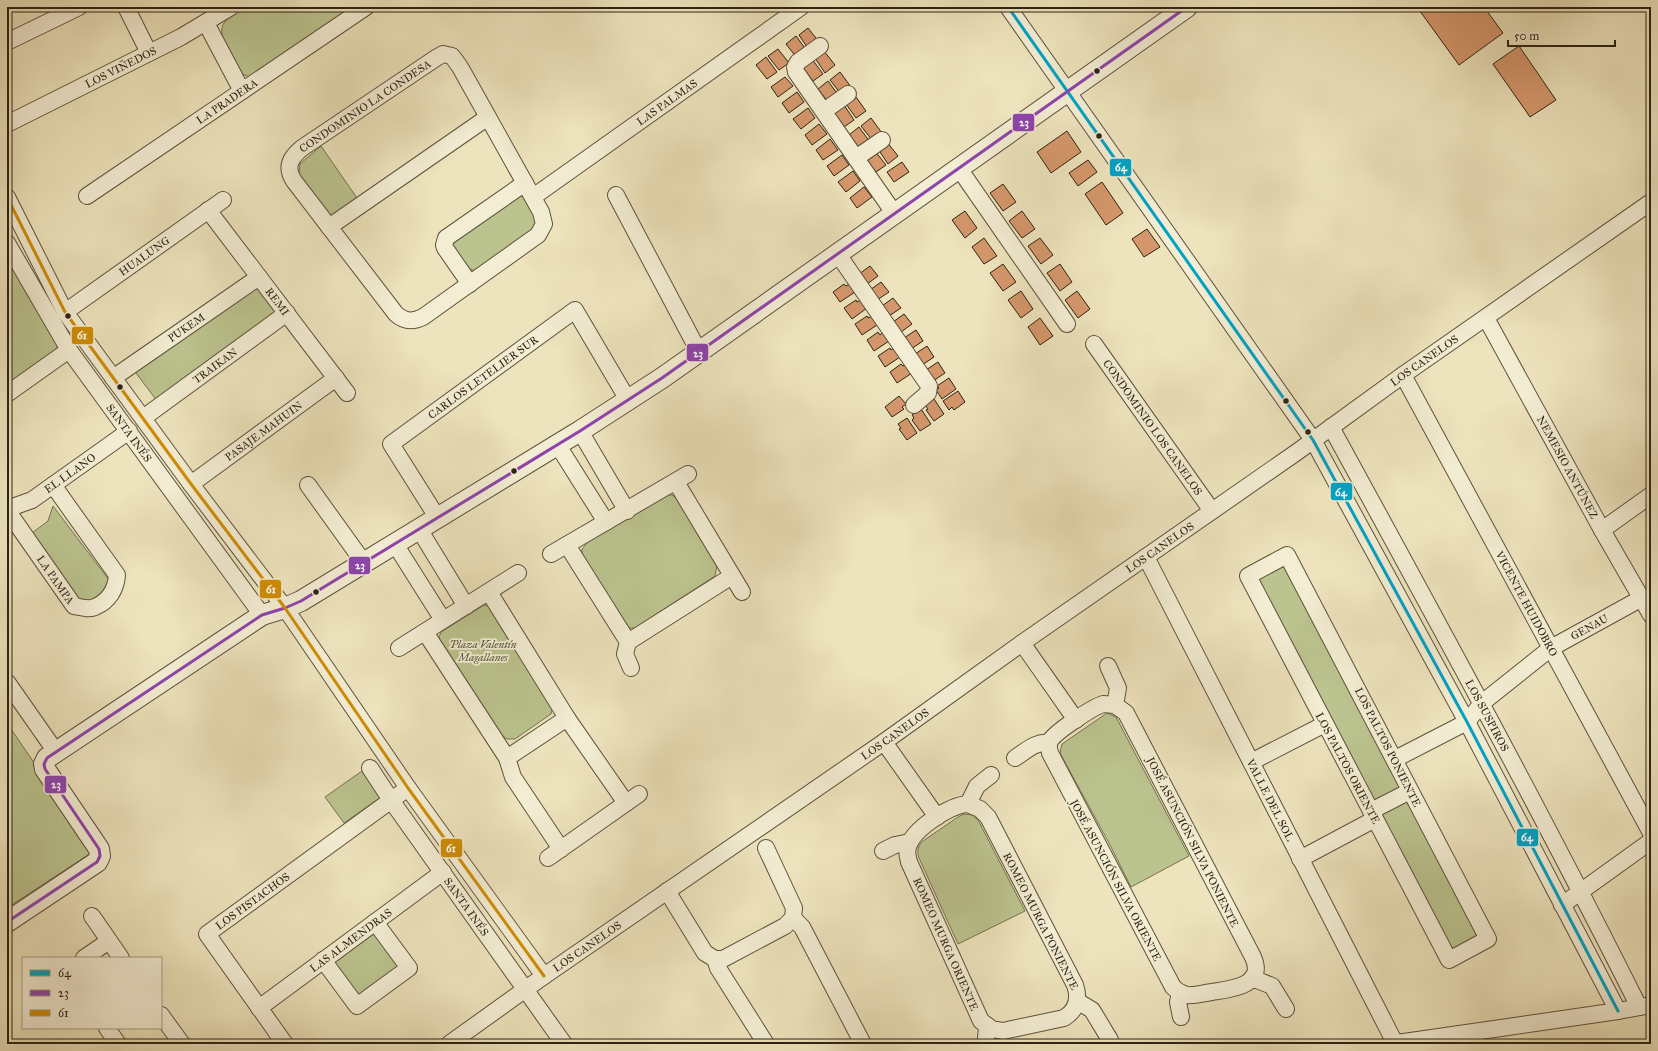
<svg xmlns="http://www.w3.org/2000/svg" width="1658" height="1051" font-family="'IM FELL Great Primer',serif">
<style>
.green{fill:#bbc38e;stroke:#747250}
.building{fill:#d4976b;stroke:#2d2212}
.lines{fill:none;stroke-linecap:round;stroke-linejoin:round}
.minor-casing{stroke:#5d523c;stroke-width:18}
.tertiary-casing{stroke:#5d523c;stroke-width:22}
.minor{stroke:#f3edd3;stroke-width:16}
.tertiary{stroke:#f3edd3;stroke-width:20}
.bus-1-casing{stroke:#f3edd3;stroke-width:6}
.bus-2-casing{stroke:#f3edd3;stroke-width:6}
.bus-3-casing{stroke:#f3edd3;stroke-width:6}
.bus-1{stroke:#02a2c5;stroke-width:3}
.bus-2{stroke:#8e44ad;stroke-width:3}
.bus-3{stroke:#cf8c04;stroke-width:3}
.bus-dot{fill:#2d2212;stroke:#f3edd3;stroke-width:1.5}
.labels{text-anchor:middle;stroke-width:3.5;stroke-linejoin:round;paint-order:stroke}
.street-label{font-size:11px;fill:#2d2212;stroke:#f3edd3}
.park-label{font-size:11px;font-style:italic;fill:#585237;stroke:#f3edd3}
.line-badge{stroke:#f3edd3;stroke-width:1.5}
.badge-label{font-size:11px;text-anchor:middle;font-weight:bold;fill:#fff}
</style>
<rect width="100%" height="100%" fill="#ede3bc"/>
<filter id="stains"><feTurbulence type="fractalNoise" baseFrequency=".005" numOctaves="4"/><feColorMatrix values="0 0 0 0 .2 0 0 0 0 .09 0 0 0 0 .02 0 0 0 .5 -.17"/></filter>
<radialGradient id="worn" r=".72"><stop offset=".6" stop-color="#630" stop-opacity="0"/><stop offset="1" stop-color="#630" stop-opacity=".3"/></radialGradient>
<g class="green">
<path d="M244,7H356L250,77L242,74C235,62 215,35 224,23C229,16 237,12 244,7Z"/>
<polygon points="321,146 357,198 332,217 299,174 300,164"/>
<polygon points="521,193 535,216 537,221 531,231 475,271 467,268 449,243"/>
<polygon points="7,269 13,269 58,337 57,349 7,384"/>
<polygon points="253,288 260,289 278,312 157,401 133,369"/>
<polygon points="668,495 672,495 678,499 717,565 715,576 635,628 629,628 582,557 582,549 588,542"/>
<polygon points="53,506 109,580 102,593 94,603 79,602 28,536 48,521"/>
<polygon points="1280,563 1290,570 1480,931 1477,940 1451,950 1255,581"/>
<polygon points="484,605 492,607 553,705 551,714 515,739 507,739 499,733 438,640 441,632"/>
<polygon points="1107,713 1116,717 1189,856 1131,887 1110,845 1060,753 1062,744"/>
<polygon points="7,723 43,776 91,853 7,908"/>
<polygon points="362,771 381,797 344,823 325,797"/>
<path d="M964,814L972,815L978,820L1025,911L958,944L919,858C917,852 917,846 923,841L958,817Z"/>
<polygon points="375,933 400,968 360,998 334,963"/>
</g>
<g class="building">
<polygon points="1417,7 1484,7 1503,33 1459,65"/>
<polygon points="808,28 819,42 809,50 799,35"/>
<polygon points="796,36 807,51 797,58 786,44"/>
<polygon points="1519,46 1556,100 1530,117 1493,64"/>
<polygon points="778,49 789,63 779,70 768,56"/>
<polygon points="824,51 835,65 825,73 815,58"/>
<polygon points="766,57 777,72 767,79 756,65"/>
<polygon points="812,59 823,74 813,81 802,67"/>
<polygon points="840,72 851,87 841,94 830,80"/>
<polygon points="785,77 793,86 778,97 771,87"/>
<polygon points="828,81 839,96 829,103 818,89"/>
<polygon points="797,92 804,102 789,113 782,103"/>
<polygon points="856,97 866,111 856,118 846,104"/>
<polygon points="844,105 854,120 844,127 833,113"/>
<polygon points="808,108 815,118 801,129 793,119"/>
<polygon points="871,118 882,133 872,140 861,126"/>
<polygon points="819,124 827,134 812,145 805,135"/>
<polygon points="859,127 870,142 860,149 849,135"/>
<polygon points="1067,131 1081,152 1051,173 1037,152"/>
<polygon points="830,139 838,150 823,160 816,150"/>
<polygon points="887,142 898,156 888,164 878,149"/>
<polygon points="875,151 886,165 876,172 865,158"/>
<polygon points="842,155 849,165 834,176 827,166"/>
<polygon points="1088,160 1097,172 1078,186 1069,173"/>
<polygon points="902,162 909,172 894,182 887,172"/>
<polygon points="853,171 860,181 846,192 838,182"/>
<polygon points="1102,182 1123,213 1106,225 1085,194"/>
<polygon points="1003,184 1016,202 1003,211 990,193"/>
<polygon points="864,187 872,197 857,208 850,198"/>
<polygon points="965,211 977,228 965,238 952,220"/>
<polygon points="1022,211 1035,229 1022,238 1009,221"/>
<polygon points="1147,229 1160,247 1144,257 1132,239"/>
<polygon points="984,238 997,256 984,264 972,247"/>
<polygon points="1040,238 1053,255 1041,264 1028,246"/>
<polygon points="1003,264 1016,282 1003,291 990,273"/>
<polygon points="1060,264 1072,282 1060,291 1047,273"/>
<polygon points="870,266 878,276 863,287 859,274"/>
<polygon points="881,282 889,292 874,302 870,290"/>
<polygon points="844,284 846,286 849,284 855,292 840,302 833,292"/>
<polygon points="1021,291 1033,309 1021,318 1008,300"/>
<polygon points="1077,291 1090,309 1078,318 1065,300"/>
<polygon points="893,298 901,308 886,318 882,306"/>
<polygon points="856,300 857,302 861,300 867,308 852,319 844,308"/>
<polygon points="904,314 912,324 897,335 893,322"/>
<polygon points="867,316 868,318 872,316 877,325 862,335 855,324"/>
<polygon points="1040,318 1053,336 1040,345 1028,327"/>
<polygon points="916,330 923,341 908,351 904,338"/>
<polygon points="878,332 880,335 883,332 889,341 874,351 867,340"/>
<polygon points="927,346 934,357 919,367 915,354"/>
<polygon points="890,348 891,350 894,348 900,357 885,367 878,356"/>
<polygon points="938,362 945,373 930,383 926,370"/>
<polygon points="901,364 903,366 906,364 912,373 897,383 890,372"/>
<polygon points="949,378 956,389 942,399 936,390 939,388 937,386"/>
<polygon points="958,391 965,402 954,410 952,407 949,410 943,401"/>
<polygon points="899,396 906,404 902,407 904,409 892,417 885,407"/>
<polygon points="934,399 944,414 934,421 926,410 928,409 925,405"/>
<polygon points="921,409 931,424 920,431 912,420 914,418 912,415"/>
<polygon points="907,418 917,433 907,440 899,429 901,428 898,424"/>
</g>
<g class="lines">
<g class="minor-casing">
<g id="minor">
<polyline points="126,7 149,53"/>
<polyline points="1008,7 1313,440 1467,722 1618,1011"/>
<polyline points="206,23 242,91"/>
<polyline points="7,42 79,7"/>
<polyline points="820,46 798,62 795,67 796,72 894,213"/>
<path d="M443,54L452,56L460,67L541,212L544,224L538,235L423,317C413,322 405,322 396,314L294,181C285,167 290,158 302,148L436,58Z"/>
<polyline points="824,111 848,94"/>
<path id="s1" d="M7,124L181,37L231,7"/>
<polyline points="856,158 882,140"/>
<polyline points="958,167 1067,324"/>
<polyline points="616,195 699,352"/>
<path id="s2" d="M87,196L366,7"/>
<polyline points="7,197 65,312 191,484 285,608 408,788 544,976"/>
<path id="s3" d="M533,197L801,7"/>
<path id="s4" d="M208,210L347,393"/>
<polyline points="329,227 488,117"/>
<path id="s5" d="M7,243L69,350L262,615"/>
<polyline points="837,253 929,386 928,393 914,405"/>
<polyline points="470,284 445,248 444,245 446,238 525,183"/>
<path id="s6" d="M65,312L223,200"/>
<path id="s7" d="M1486,318L1602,530L1651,615"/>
<path id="s8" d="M1094,344L1212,511"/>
<path id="s9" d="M1403,375L1651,833"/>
<path id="s10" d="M113,378L259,277"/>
<polyline points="7,394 69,350"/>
<path id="s11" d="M143,418L287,313"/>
<path id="s12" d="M1331,427C1436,619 1541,811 1639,1007"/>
<polyline points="580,431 627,511"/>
<polyline points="557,444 606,522"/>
<polyline points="676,482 742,592"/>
<path id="s13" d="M191,484L336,378"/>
<polyline points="308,485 364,563"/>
<path id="s14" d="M7,509L32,500L129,431"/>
<path id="s15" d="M7,510L74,606C80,607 89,610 95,607C109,601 116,589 117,575L53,485"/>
<path id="s16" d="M437,517L391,444L575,310L628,400"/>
<polyline points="419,529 466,606"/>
<polyline points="1602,530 1651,495"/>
<polyline points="395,544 443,620"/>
<polyline points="567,545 628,642"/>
<polyline points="551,554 688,474"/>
<polygon points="1287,555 1488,939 1449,960 1248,576"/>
<path id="s17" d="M1146,557L1395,1043"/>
<polyline points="489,592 567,718 626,803"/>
<polyline points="425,632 507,758 513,777 561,849"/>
<polyline points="628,642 732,576"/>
<polyline points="628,642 625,654 631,668"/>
<polyline points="1022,643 1076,720"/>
<polyline points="399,648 518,573"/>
<polyline points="1108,666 1118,688 1115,705"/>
<polyline points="7,682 56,752"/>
<path d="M1103,704L1115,705L1126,713L1253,957C1266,986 1231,989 1212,992C1204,993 1195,996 1187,995C1182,994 1177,991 1173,987L1050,753C1049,749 1048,745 1050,741C1055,732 1093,707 1103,704Z"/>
<polyline points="884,742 937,817"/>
<polyline points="507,758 567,718"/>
<path d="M1015,758C1026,751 1036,741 1049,743"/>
<path id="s18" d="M1395,759L1467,722L1482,703L1551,648L1642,598"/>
<polyline points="1251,762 1325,724"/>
<path id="s19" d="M370,768L391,800L564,1044"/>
<path d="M968,804L980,809L988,817L1075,985C1080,999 1076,1011 1064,1018L1003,1031L992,1029L981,1021L909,862C908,857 906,852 908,847C913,829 950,805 968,804Z"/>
<polyline points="968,804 977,786 991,775"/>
<polyline points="1371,811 1410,791"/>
<polyline points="883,851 895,845 910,842"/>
<polyline points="548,858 639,794"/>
<polyline points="1300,859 1375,819"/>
<polyline points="667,891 705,953 715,959 723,959 785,926 793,918 794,908 766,848"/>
<polyline points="1562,905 1651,841"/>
<polyline points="92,916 121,958"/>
<polyline points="793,918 802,927 863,1044"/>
<polyline points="84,958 109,941"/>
<polyline points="715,959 718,968 766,1044"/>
<polyline points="323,960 357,1006 409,968 375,922"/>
<polyline points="1252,978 1272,986 1286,1009"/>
<polyline points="1180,993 1178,1002 1181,1017"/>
<polyline points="1077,1001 1092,1010 1110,1040"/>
<path id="s20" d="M259,1008L443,872"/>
<polyline points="161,1015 182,1044"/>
<polyline points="107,1028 118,1044"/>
<path id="s21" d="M285,1044L207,934L408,788"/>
<path id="s22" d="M449,1044L544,976L884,742L1022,643L1297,452L1403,375L1651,202"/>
<polyline points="987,1044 986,1038 987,1027"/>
<polyline points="1390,1044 1618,1011 1651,1005"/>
</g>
</g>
<g class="tertiary-casing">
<polyline id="tertiary" points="7,922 97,862 100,856 99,849 45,769 44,764 47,758 262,615 285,608 301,601 580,431 662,378 1187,7"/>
</g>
<use href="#minor" class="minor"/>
<use href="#tertiary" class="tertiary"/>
<g class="bus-1-casing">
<polyline id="bus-1" points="1008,7 1313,440 1467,722 1618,1011"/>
</g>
<g class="bus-2-casing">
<polyline id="bus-2" points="7,922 97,862 100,856 99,849 45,769 44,764 47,758 262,615 285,608 301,601 580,431 662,378 1187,7"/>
</g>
<g class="bus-3-casing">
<polyline id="bus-3" points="7,197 65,312 191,484 285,608 408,788 544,976"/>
</g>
<use href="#bus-1" class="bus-1"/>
<use href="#bus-2" class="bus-2"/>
<use href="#bus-3" class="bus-3"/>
</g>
<g class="bus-dot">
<circle cx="1097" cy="71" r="3.5"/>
<circle cx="1099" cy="136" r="3.5"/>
<circle cx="68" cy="316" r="3.5"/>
<circle cx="120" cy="387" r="3.5"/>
<circle cx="1286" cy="401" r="3.5"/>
<circle cx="1308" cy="432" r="3.5"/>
<circle cx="514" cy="471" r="3.5"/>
<circle cx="316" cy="592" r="3.5"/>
</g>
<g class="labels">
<g class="street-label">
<text dy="4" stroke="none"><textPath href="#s1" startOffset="127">LOS VIÑEDOS</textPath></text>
<text dy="4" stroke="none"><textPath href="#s2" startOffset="169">LA PRADERA</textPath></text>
<text dy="4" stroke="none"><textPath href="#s3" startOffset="164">LAS PALMAS</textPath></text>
<text transform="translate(365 106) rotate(-34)" y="4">CONDOMINIO LA CONDESA</text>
<text dy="4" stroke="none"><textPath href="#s6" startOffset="97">HUALUNG</textPath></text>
<text dy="4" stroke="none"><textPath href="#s4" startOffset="115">REMI</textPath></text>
<text dy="4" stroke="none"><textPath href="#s10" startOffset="89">PUKEM</textPath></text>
<text dy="4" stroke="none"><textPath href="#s22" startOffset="1191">LOS CANELOS</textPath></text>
<text dy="4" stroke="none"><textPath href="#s11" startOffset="89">TRAIKAN</textPath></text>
<text dy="4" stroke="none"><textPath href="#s16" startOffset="200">CARLOS LETELIER SUR</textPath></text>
<text dy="4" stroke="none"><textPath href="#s8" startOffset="102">CONDOMINIO LOS CANELOS</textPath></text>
<text dy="4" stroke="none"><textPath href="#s13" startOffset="90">PASAJE MAHUIN</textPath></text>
<text dy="4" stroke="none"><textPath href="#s5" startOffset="226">SANTA INÉS</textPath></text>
<text dy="4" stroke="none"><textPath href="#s7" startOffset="170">NEMESIO ANTÚNEZ</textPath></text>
<text dy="4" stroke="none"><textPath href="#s14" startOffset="73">EL LLANO</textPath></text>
<text dy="4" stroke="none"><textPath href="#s22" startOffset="867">LOS CANELOS</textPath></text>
<text dy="4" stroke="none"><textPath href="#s15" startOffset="85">LA PAMPA</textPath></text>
<text dy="4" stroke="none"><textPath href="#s9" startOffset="260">VICENTE HUIDOBRO</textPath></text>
<text dy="4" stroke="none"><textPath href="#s18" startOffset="237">GENAU</textPath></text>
<text dy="4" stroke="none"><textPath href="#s12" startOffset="328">LOS SUSPIROS</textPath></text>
<text dy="4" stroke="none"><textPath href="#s22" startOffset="543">LOS CANELOS</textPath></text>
<text transform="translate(1388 747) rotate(63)" y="4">LOS PALTOS PONIENTE</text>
<text transform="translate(1348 768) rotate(62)" y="4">LOS PALTOS ORIENTE</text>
<text dy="4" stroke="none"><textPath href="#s17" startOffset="273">VALLE DEL SOL</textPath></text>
<text transform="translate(1193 842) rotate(63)" y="4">JOSÉ ASUNCIÓN SILVA PONIENTE</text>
<text transform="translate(1116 880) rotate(62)" y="4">JOSÉ ASUNCIÓN SILVA ORIENTE</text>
<text dy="4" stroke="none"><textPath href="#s21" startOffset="191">LOS PISTACHOS</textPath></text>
<text dy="4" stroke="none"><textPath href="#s19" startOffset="169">SANTA INÉS</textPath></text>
<text transform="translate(1041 921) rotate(63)" y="4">ROMEO MURGA PONIENTE</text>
<text dy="4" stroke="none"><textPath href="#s20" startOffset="114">LAS ALMENDRAS</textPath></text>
<text transform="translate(946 944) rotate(66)" y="4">ROMEO MURGA ORIENTE</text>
<text dy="4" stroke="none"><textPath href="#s22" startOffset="169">LOS CANELOS</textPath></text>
</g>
<g class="park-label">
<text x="483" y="648">Plaza Valentín<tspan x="483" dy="13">Magallanes</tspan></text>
</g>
</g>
<g class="line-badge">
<rect x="1012" y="113" width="23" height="19" rx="4" fill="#8e44ad"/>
<rect x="1109" y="158" width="23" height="19" rx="4" fill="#02a2c5"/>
<rect x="71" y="326" width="23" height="19" rx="4" fill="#cf8c04"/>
<rect x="686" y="343" width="23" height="19" rx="4" fill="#8e44ad"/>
<rect x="1330" y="482" width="23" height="19" rx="4" fill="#02a2c5"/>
<rect x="348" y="556" width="23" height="19" rx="4" fill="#8e44ad"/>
<rect x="259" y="579" width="23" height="20" rx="4" fill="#cf8c04"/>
<rect x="44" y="775" width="23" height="19" rx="4" fill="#8e44ad"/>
<rect x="1516" y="828" width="23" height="19" rx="4" fill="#02a2c5"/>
<rect x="440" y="838" width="23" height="20" rx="4" fill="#cf8c04"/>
</g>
<g class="badge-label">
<text x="1024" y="126">23</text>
<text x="1121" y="171">64</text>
<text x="82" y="339">61</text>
<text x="698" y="357">23</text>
<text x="1341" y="496">64</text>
<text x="360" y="569">23</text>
<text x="271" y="593">61</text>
<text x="56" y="788">23</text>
<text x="1527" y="841">64</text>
<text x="451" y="852">61</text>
</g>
<rect width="1658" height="1051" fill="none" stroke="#ede3bc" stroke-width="24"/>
<rect x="8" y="8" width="1642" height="1035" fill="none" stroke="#2d2212" stroke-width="2"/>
<rect x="12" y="12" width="1634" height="1027" fill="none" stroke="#2d2212"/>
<rect x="22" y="957" width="140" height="72" fill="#f3edd3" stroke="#a49c86"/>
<rect x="30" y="970" width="20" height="6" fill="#02a2c5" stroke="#a49c86"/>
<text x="58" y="977" font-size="12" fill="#2d2212">64</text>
<rect x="30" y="990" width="20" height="6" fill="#8e44ad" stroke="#a49c86"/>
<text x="58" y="997" font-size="12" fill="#2d2212">23</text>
<rect x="30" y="1010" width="20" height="6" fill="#cf8c04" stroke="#a49c86"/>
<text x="58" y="1017" font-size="12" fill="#2d2212">61</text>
<path d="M1508 40v6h107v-6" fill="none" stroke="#2d2212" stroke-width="2"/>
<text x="1514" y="40" font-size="12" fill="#2d2212" stroke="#f3edd3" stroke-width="3" paint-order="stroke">50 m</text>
<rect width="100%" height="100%" filter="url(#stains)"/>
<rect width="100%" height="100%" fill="url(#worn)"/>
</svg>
